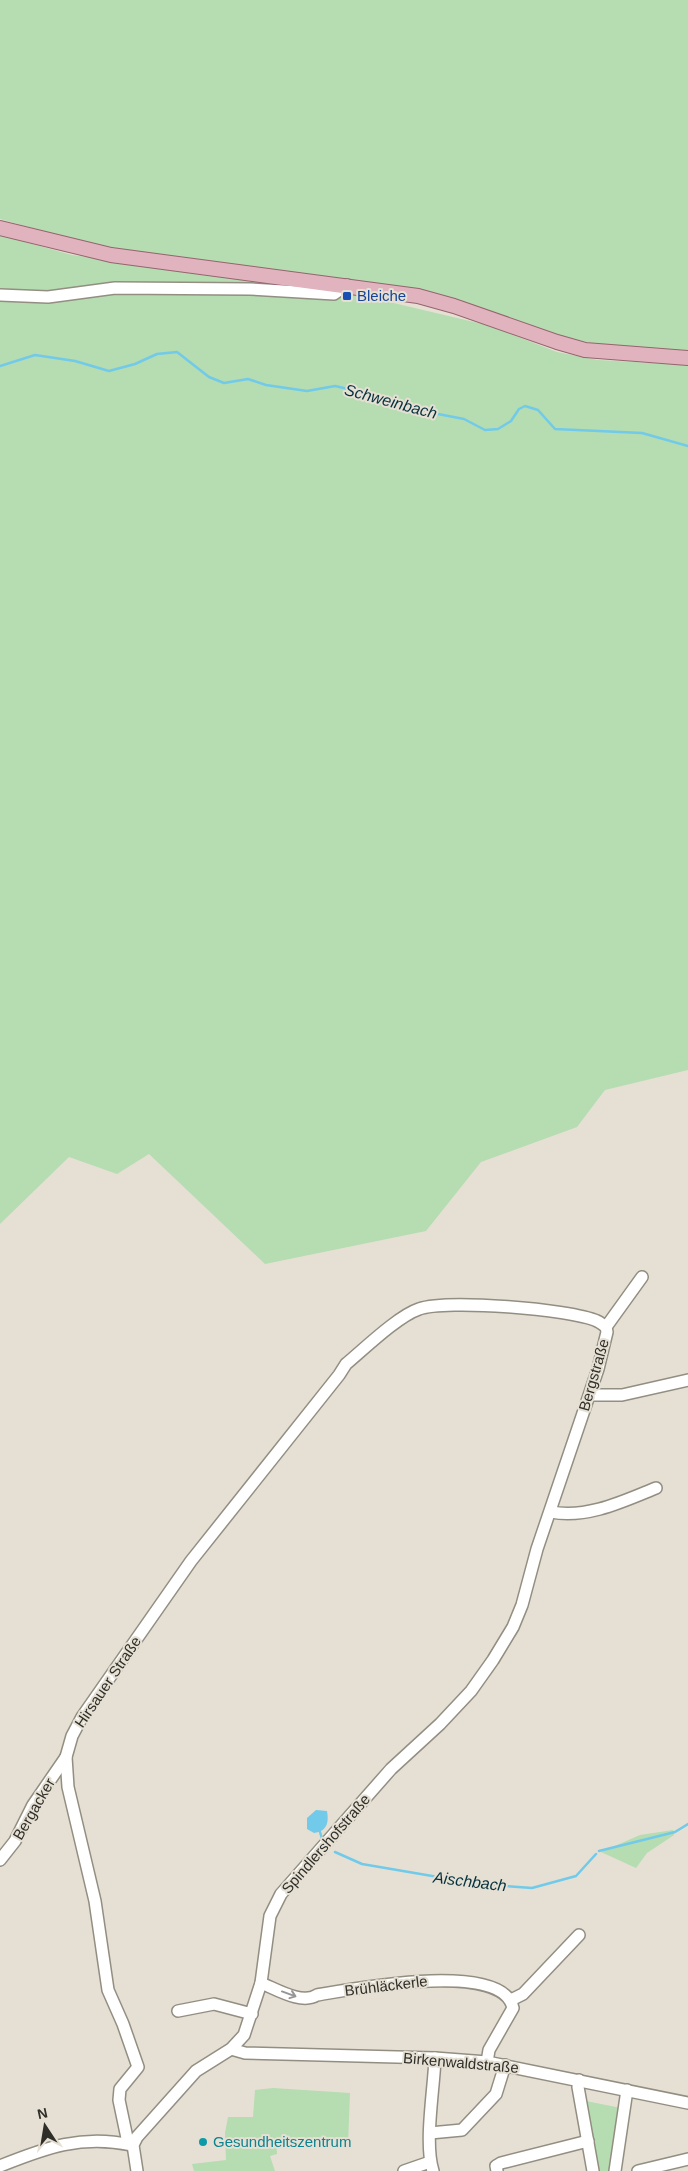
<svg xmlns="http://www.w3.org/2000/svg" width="688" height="2171" font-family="Helvetica,sans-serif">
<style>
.green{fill:#b6dcb1}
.water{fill:#71cae9}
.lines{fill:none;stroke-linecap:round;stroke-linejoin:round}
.stream{stroke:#71cae9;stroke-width:2.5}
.minor-casing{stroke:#938e82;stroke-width:14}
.major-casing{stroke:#95646e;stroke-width:16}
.minor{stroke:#fff;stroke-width:11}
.major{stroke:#e0b3be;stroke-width:14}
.oneway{stroke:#989694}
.transit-dot{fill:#1a4fb4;stroke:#e5e0d3;stroke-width:2}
.culture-dot{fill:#0f9aa8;stroke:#e5e0d3;stroke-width:2}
.labels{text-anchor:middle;stroke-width:4;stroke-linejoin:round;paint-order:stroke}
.transit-label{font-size:15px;fill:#164399;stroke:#e5e0d3;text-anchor:start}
.street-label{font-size:15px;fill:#302e29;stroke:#e5e0d3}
.culture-label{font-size:15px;fill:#0d838f;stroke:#e5e0d3;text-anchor:start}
.water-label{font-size:16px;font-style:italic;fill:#06323f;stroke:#e5e0d3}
</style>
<rect width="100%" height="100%" fill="#e5e0d3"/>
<g class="green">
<polygon points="0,0 688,0 688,351 606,346 554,335 460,301 425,292 94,245 0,219"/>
<polygon points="0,235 72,255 321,288 385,301 491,326 557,352 598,360 688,365 688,1070 605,1090 577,1127 481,1162 426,1231 265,1264 149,1154 117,1174 69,1157 0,1224"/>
<polygon points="673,1830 674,1835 647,1853 636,1868 601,1852 640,1835"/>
<polygon points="273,2088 350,2093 348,2144 276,2138 277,2154 270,2156 275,2171 194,2171 192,2164 226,2160 225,2133 228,2117 253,2117 255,2090"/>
<polygon points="586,2101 621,2108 612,2171 597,2171"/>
</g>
<path class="water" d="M316,1810L327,1811C329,1823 327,1831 314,1833L307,1829V1818Z"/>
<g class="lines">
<g class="stream">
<polyline points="0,366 35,355 75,361 109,371 135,364 157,354 177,352 209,377 224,383 248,379 266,385 307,391 335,386 366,393 417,410 464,419 485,430 498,429 511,421 519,409 525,406 538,410 555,429 642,433 688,446"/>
<polyline points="320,1832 323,1842"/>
<polyline points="599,1851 675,1832 688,1824"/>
<polyline points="335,1852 362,1864 479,1884 532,1888 576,1876 596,1854"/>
</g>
<g class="minor-casing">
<g id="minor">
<polyline points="0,295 48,297 115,288 250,289 334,294 347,285"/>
<polyline points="606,1327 642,1277"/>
<polyline points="590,1395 622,1395 688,1380"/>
<path d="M551,1512C587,1519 624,1501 656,1488"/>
<polyline points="0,1860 15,1841 33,1805 66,1757"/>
<path d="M261,1983C276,1989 302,2005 317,1995C352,1989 503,1960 513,2008L489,2050L487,2062"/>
<polyline points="511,2000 523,1994 579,1935"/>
<polyline points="178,2011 214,2004 252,2014"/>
<polyline points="231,2049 245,2053 435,2058 487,2062 688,2103"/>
<polyline points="579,2080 578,2087 593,2171"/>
<polyline points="430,2133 462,2130 496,2094 505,2065"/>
<path d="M126,2143L127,2138L119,2100L120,2089L138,2067L123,2024L108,1990L95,1901L68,1787L66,1757L72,1736L82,1717L191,1561L339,1375L346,1364C364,1349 398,1316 419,1309C446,1299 570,1309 597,1321C600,1322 603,1325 606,1327L607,1332L598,1369L537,1549L522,1605L513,1627L493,1660L471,1691L440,1724L391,1769L281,1894L270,1916L261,1983L244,2035L231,2049L196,2071L137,2137L133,2145L137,2171"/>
<path d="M0,2166C45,2148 82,2134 131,2145"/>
<polyline points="404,2171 430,2162"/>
<path d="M433,2171C424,2143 434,2089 435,2058"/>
<polyline points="497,2171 496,2166 501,2163 588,2141"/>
<polyline points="615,2171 627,2090"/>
<polyline points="638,2171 688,2159"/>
</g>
</g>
<g class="major-casing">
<polyline id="major" points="0,228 111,255 418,296 454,306 557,342 585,350 688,358"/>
</g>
<use href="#minor" class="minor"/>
<use href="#major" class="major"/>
</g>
<defs><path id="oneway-shaft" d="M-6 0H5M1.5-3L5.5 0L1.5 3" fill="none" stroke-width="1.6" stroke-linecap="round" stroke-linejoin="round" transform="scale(1.25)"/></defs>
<use class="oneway" href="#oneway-shaft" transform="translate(289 1994) rotate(20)"/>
<rect class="transit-dot" x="342" y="291" width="10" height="10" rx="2.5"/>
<circle class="culture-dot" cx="203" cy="2142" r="5"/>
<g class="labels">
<g class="transit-label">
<text x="357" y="301">Bleiche</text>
</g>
<g class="street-label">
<text transform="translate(594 1375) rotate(-74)" y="5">Bergstraße</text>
<text transform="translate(108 1682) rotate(-56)" y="5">Hirsauer Straße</text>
<text transform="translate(34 1809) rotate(-60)" y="5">Bergacker</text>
<text transform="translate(326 1844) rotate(-49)" y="5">Spindlershofstraße</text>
<text transform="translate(386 1986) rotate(-7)" y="5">Brühläckerle</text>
<text transform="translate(461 2063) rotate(5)" y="5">Birkenwaldstraße</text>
</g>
<g class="culture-label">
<text x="213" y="2147">Gesundheitszentrum</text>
</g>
<g class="water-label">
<text transform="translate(391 401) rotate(15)" y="6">Schweinbach</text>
<text transform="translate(470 1881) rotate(7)" y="6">Aischbach</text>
</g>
</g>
<g transform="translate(45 2126) rotate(348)" stroke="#e5e0d3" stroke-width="4" paint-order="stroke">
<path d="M0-4L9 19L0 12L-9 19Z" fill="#302e29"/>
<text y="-8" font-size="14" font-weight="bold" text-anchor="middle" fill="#302e29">N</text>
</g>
</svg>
